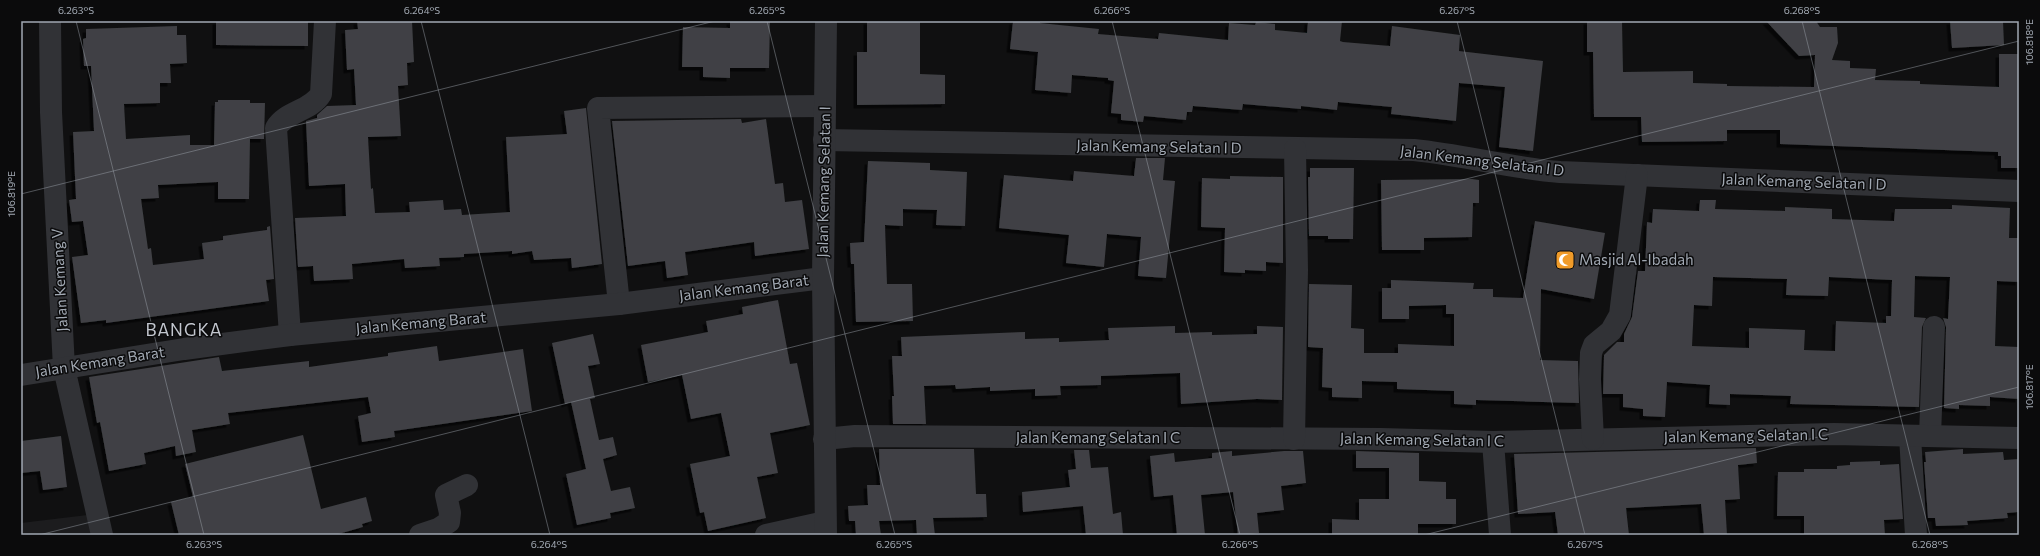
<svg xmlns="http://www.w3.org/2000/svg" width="2040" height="556" font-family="Commissioner,sans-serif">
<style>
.built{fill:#1c1c1e}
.building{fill:#3f4044;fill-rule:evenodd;filter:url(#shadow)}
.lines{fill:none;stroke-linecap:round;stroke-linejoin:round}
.minor{stroke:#313236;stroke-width:22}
.ticks{fill:none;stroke:#a1a8b2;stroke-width:1;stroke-opacity:0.45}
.labels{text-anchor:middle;stroke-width:3;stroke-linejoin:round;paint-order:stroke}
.street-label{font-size:15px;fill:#a1a8b2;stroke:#0b0b0c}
.poi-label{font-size:15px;fill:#a1a8b2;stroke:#0b0b0c;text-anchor:start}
.quarter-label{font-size:17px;letter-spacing:1px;fill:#c2c6ce;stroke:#0b0b0c}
.neatline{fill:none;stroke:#a1a8b2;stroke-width:1.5}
.ticks-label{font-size:10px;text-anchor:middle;fill:#a1a8b2}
</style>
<defs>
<filter id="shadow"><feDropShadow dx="-3.5" dy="3.5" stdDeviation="0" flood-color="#0009"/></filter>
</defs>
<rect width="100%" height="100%" fill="#101011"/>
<polygon class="built" points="96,514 103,535 21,535 21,523"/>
<g class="building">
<polygon points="216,21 308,21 308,46 216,45"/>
<polygon points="357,21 412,21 414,62 407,63 408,85 398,86 401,136 368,137 371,189 373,188 375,213 410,212 409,202 443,200 444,210 461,209 462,215 510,212 506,137 567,134 564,111 586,108 602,264 572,268 571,258 534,260 532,251 512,254 512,251 464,254 464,257 439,258 440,266 405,268 404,259 352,264 353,279 314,281 313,266 298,267 295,218 346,216 345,184 309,186 306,121 317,118 317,115 327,106 356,105 354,69 347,70 345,30 358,29"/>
<polygon points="730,21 770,21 769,68 730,68 730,78 703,77 703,67 682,67 683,27 730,28"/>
<polygon points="867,21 920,21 920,74 945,75 945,104 857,105 857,52 867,52"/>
<polygon points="1013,21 1040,21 1040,23 1099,29 1098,34 1158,39 1159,33 1228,40 1229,23 1255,25 1256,22 1275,24 1275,30 1307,33 1308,21 1342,21 1340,41 1343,42 1390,46 1392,26 1460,35 1459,51 1543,61 1533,151 1499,147 1505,87 1459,83 1456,121 1391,114 1392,107 1338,102 1337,110 1301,106 1301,109 1243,104 1242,110 1193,106 1192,112 1187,112 1186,120 1144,116 1143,122 1121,120 1121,114 1111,113 1114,81 1108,80 1108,78 1072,75 1071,93 1035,90 1038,52 1010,49"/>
<polygon points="1587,21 1622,21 1623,72 1693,71 1693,83 1727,84 1727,86 1814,87 1815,55 1799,56 1766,21 1816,21 1820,27 1837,27 1838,43 1832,60 1850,61 1850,68 1876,69 1875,80 1920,81 1920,84 1999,87 1999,54 2019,54 2019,168 2001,168 2001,156 1998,156 1998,152 1780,144 1780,130 1727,130 1727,141 1642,142 1641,117 1594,117 1593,52 1587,52"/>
<polygon points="1950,21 2003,21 2004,45 1952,48"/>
<polygon points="177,26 177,35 186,35 187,63 170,64 171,83 160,83 160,103 124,104 126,139 190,135 190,145 214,145 215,102 218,102 218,100 250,100 250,103 265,103 264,139 250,139 249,199 218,199 218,182 158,185 159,198 141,199 148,249 151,248 153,265 204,259 202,243 223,240 223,236 267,230 267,227 270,226 274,279 266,280 269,301 106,323 106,320 81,323 72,257 88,255 83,221 72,222 69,200 76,199 73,132 94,131 91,66 84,66 83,39 86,38 86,29"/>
<polygon points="741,119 742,123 766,119 775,184 783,183 785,202 802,200 809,249 755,256 754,242 685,252 688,275 667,278 665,261 628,266 612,121"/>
<polygon points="1136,158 1165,158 1163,180 1175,181 1166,278 1138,276 1141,237 1107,234 1104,267 1066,263 1069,235 999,228 1004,175 1073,181 1074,171 1134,176"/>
<polygon points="868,161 930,163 930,170 967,172 965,226 936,225 937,210 903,209 903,226 885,225 887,284 912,284 913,321 856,322 854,264 851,264 850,243 864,242"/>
<polygon points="1310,168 1354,168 1353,239 1328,239 1328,236 1309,236 1308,177 1310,177"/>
<polygon points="1230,176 1283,177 1283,263 1266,262 1266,271 1245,270 1245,273 1224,272 1225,228 1201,227 1202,178 1230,179"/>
<polygon points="1472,179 1479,180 1479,203 1473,203 1472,237 1424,238 1424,250 1382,250 1381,180"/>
<path d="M1700,200H1716L1715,209L1785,211V207L1832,209V219L1894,221L1895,209H1952V205L2010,208L2009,238H2019V282L1997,281L1995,346L2019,347V399L1990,397V406L1959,405V409L1944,408L1946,327L1943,318L1948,319L1950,277L1915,276L1914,317L1926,318L1922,327L1919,407L1790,404L1791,396L1730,394V405L1709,404L1710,385L1667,382L1665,417L1643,416V409L1623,407V394H1603L1604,355L1617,342H1624V334L1632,317L1638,271H1645L1647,222L1652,223L1653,209L1699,211ZM1713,277L1787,279L1786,295L1828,296L1829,277L1892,280L1891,316H1886V323L1836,321L1835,351L1804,350L1805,330L1749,328V348L1692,346L1694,305L1712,306Z"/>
<polygon points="1535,221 1605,233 1594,299 1541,289 1540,360 1578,361 1579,403 1476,400 1476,405 1454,404 1454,391 1397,389 1397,382 1362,381 1362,398 1332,397 1332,388 1322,387 1323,348 1308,347 1309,284 1352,285 1351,328 1364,329 1364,353 1398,353 1398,344 1454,346 1454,314 1446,314 1446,305 1409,306 1409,319 1382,319 1382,288 1391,288 1391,280 1474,283 1473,289 1493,289 1493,297 1523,298"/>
<polygon points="778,300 790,364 797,363 810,425 770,433 778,473 757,477 766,518 708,531 704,512 700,513 690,464 730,456 721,413 691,419 682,375 648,382 641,345 708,332 706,321 743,314 742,307"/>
<polygon points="1175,326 1175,333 1212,332 1212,335 1257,334 1257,326 1283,327 1282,400 1257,399 1181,404 1180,373 1101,376 1101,385 1060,386 1061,395 1035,396 1035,389 990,391 990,387 956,389 955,385 924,386 926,424 893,424 892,396 894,396 892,356 902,356 901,337 1025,332 1025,339 1059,338 1059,342 1109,340 1108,328"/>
<polygon points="593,334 600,364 588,366 595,398 590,399 599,440 613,437 617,455 603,459 611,491 630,487 635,508 610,513 611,518 577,525 566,474 586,469 571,402 565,404 552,343"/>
<polygon points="437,346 439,361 523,349 532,411 394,431 395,437 362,442 358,416 371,413 368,397 228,413 230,424 192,430 196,452 176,456 175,446 144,453 146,464 109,471 100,422 97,423 89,377 219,357 222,371 309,361 309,367 388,356 388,353"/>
<polygon points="303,435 321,509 366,497 372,521 362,524 363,527 335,535 179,535 171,502 193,497 185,464"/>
<polygon points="61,436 67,487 43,490 40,471 21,473 21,441"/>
<polygon points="1756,448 1757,463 1738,465 1740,499 1725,500 1727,535 1704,535 1701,504 1626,508 1629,535 1558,535 1555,512 1518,514 1514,454"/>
<polygon points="879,449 974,449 976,494 986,494 987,517 933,518 935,535 917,535 916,520 879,521 881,535 856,535 855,521 849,521 848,506 868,505 867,485 880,485"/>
<polygon points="1963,449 1963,454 2003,452 2004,460 2019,459 2019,512 2007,513 2008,518 1967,521 1968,525 1936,526 1935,518 1928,518 1924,462 1926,462 1925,452"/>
<polygon points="1074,450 1089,450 1091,468 1108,467 1113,514 1121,512 1123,535 1086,535 1083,506 1023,512 1022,492 1070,487 1068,470 1076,469"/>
<polygon points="1232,451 1232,456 1284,451 1303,451 1306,483 1281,486 1284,510 1257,513 1259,533 1238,535 1233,492 1201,495 1205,535 1177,535 1173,495 1154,497 1150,456 1174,453 1175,462 1212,458 1212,453"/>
<polygon points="1356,451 1419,453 1419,481 1446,482 1446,499 1456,499 1456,524 1418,524 1418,535 1332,535 1332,519 1359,520 1359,499 1389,499 1389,468 1356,468"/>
<polygon points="1880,461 1880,465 1899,464 1903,519 1884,520 1885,535 1804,535 1804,516 1777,516 1778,472 1804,472 1804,469 1837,469 1837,466 1850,465 1850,462"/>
</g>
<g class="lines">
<g class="minor">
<polyline points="50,21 51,112 64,368 102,535"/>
<path d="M824,140L1414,150C1463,155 1511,168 1560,172L2019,191"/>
<polyline points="619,304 598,108 825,106"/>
<path d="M290,335L276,128C286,111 311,111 321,94L325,21"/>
<polyline points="21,375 184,349 290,335 619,304 823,278"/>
<polyline points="1910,436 1916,535"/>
<polyline points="1930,436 1934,327"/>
<polyline points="824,439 855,436 1381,439 1493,442 1834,434 2019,438"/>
<polyline points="1294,439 1297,270 1295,149"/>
<polyline points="1593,439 1590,379 1591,353 1594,345 1611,331 1620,315 1637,175"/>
<polyline points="1493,442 1500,535"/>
<polyline points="420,535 438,529 449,522 450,513 446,495 467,485"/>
<polyline points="766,535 825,522"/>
<polyline points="826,535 823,278 826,21"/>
</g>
</g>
<path class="ticks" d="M76,21L204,535M421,21L550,535M767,21L895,535M1112,21L1240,535M1457,21L1585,535M1802,21L1930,535M21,194L715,21M39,535L2019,41M1424,535L2019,387"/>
<defs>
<g id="mosque-square" transform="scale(1)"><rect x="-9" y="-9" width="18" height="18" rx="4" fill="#f09b29" stroke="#0b0b0c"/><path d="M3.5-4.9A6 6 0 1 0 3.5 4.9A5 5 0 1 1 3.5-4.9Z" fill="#fff"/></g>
</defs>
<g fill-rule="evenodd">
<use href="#mosque-square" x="1565" y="260"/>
</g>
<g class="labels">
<g class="street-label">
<text transform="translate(1159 147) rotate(1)" y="5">Jalan Kemang Selatan I D</text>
<text transform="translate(1482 161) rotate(7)" y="5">Jalan Kemang Selatan I D</text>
<text transform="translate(824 182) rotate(-89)" y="5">Jalan Kemang Selatan I</text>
<text transform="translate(1804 182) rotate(2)" y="5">Jalan Kemang Selatan I D</text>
<text transform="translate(60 280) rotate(-93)" y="5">Jalan Kemang V</text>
<text transform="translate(744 288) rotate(-7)" y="5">Jalan Kemang Barat</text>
<text transform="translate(421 323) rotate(-5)" y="5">Jalan Kemang Barat</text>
<text transform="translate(100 362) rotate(-9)" y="5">Jalan Kemang Barat</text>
<text transform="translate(1746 436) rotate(-1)" y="5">Jalan Kemang Selatan I C</text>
<text x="1098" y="443">Jalan Kemang Selatan I C</text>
<text transform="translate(1422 440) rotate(1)" y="5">Jalan Kemang Selatan I C</text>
</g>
<g class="poi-label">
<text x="1579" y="265">Masjid Al-Ibadah</text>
</g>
<g class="quarter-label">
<text x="184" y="336">BANGKA</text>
</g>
</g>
<rect width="2040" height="556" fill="none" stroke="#0b0b0c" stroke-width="44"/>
<rect x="22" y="22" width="1996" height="512" class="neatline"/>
<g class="ticks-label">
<text x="76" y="14">6.263°S</text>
<text x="422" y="14">6.264°S</text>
<text x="767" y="14">6.265°S</text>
<text x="1112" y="14">6.266°S</text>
<text x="1457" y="14">6.267°S</text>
<text x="1802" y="14">6.268°S</text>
<text transform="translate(2029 42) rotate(-90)" y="4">106.818°E</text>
<text transform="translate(11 194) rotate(-90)" y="4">106.819°E</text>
<text transform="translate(2029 387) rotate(-90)" y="4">106.817°E</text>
<text x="204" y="548">6.263°S</text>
<text x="549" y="548">6.264°S</text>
<text x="894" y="548">6.265°S</text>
<text x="1240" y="548">6.266°S</text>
<text x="1585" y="548">6.267°S</text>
<text x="1930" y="548">6.268°S</text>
</g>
</svg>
